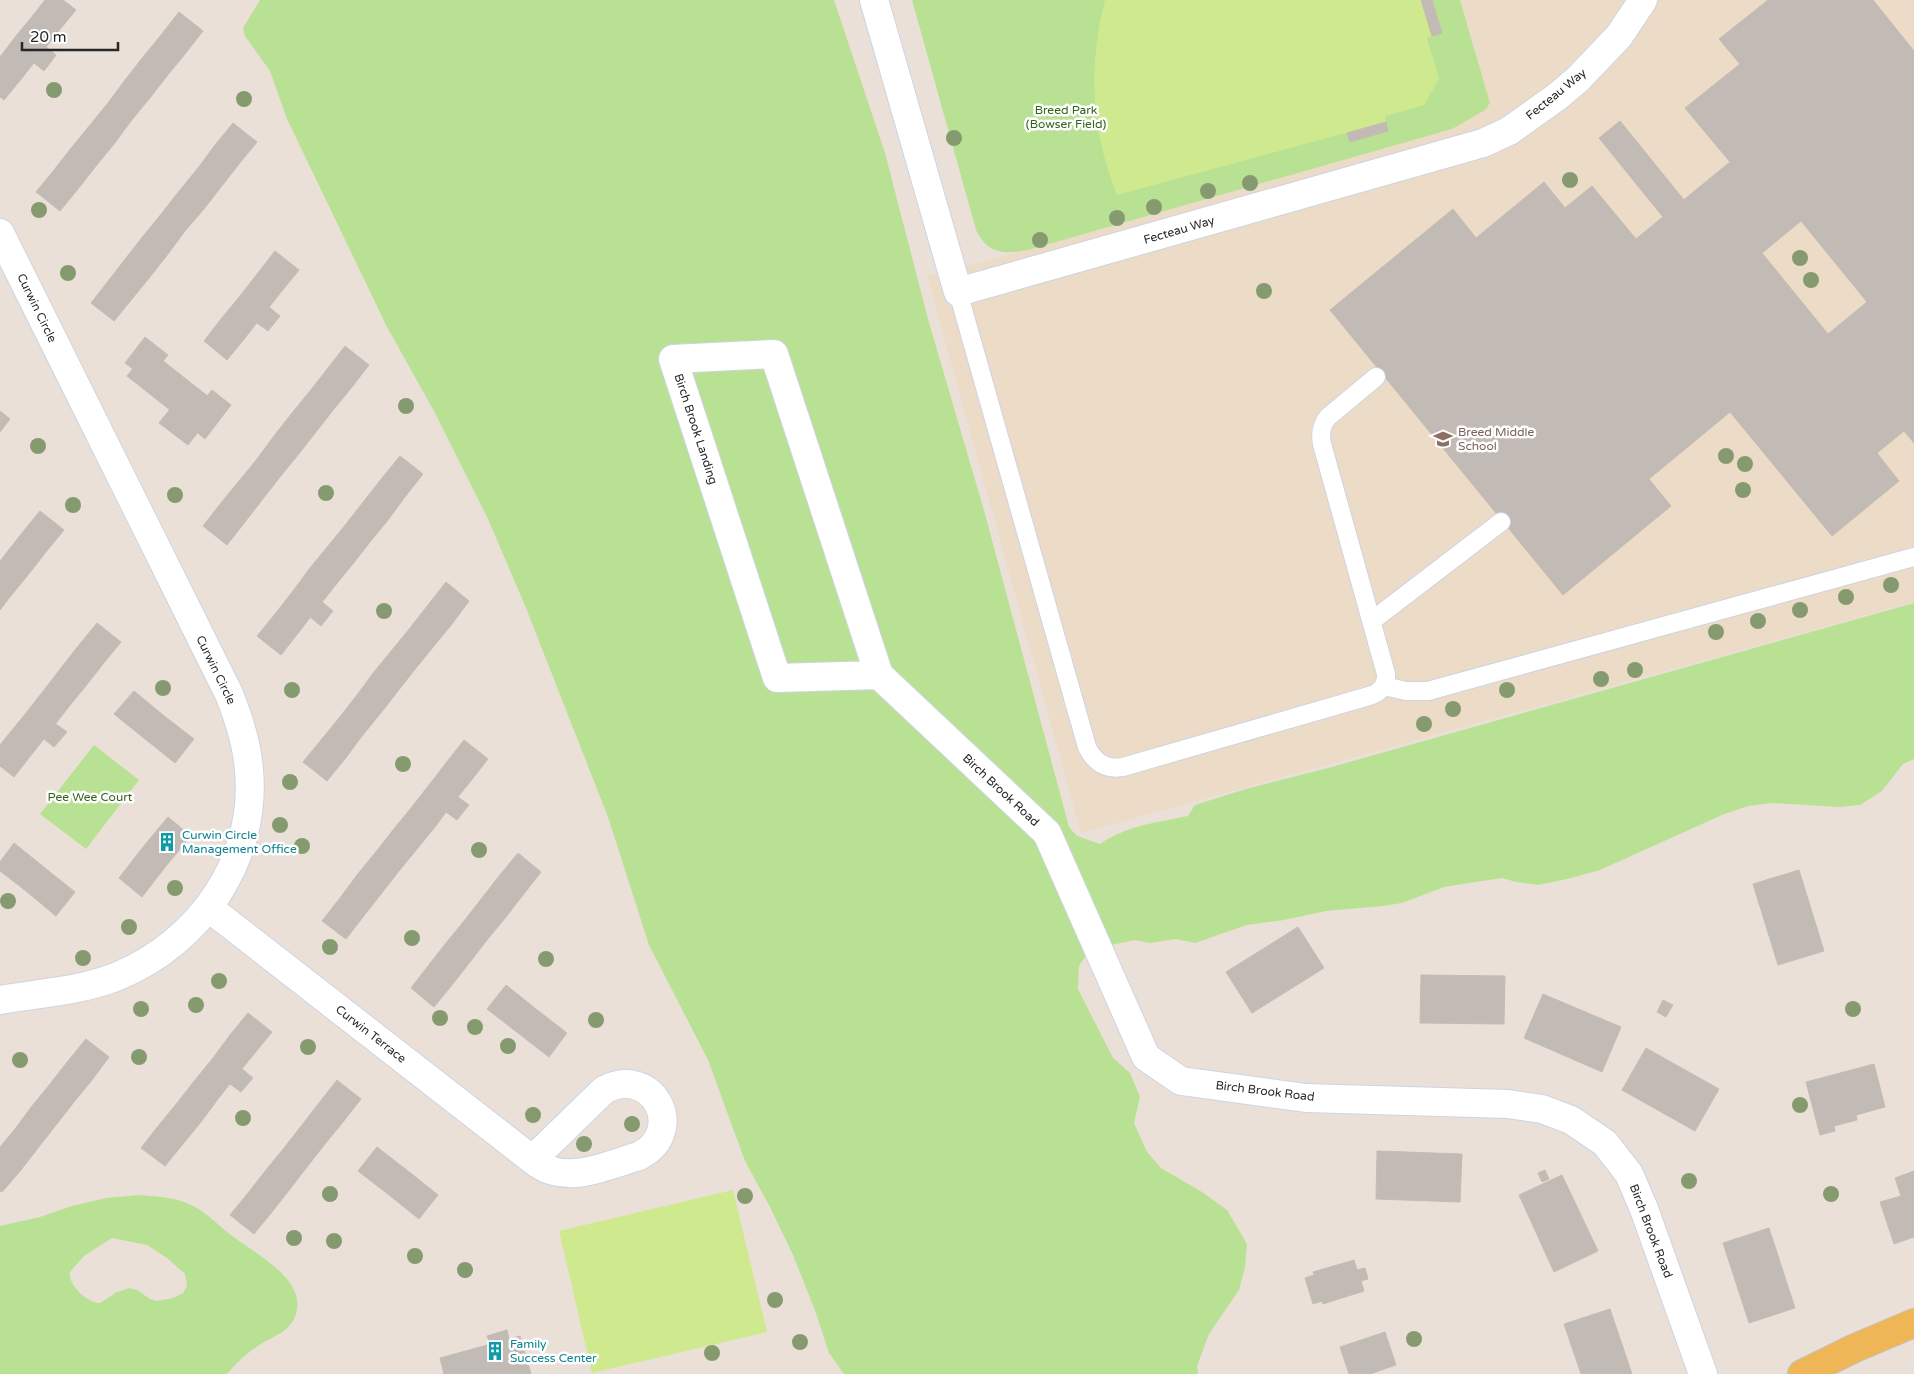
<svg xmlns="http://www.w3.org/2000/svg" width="1914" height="1374" font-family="'Varela Round',sans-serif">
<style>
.education{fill:#ecdbc7}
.green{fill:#b9e194;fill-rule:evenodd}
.pitch{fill:#cfe98f}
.building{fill:#c2bab5;stroke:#c5bcb2;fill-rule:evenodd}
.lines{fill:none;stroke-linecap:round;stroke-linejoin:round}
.lane-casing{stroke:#ced4e0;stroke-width:20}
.street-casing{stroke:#ced4e0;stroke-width:30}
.primary-casing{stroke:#c3c3c3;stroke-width:30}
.lane{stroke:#fff;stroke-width:18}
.street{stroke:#fff;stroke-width:28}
.primary{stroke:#efb658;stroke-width:28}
.tree{fill:#859b6f}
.labels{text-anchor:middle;stroke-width:5;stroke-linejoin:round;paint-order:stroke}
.street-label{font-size:12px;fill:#272727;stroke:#fff}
.park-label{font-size:12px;fill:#326219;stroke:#fff}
.education-label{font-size:12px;fill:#785e54;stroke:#fff;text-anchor:start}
.culture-label{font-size:12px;fill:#0d838f;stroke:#fff;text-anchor:start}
</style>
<rect width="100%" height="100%" fill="#eae0d8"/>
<polygon class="education" points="1460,0 1914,0 1914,602 1081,833 927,276 1028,250 1452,129 1490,103"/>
<g class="green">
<path d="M260,0H834L885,153L928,319L985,514L1069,827L1077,836L1100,844C1125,826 1159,822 1188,816L1195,805L1246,789L1328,768L1914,603V759L1903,764L1882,791L1860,805L1839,807L1772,803L1748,806L1722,815L1600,870L1567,879L1538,885L1516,882L1502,878L1482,881L1444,887L1402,903L1383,906L1326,911L1284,920L1247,925L1195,943L1176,939L1150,943L1135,940L1107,946L1087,954L1079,966L1078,989L1113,1058L1130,1073L1140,1097L1134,1123L1147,1152L1161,1168L1202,1192L1227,1210L1247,1244L1245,1267L1239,1290L1209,1334L1197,1366L1198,1374H844L829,1353L816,1313L793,1255L770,1207L745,1161L708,1060L649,945L608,817L526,608L488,519L434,411L387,327L287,119L270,71L245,36L243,28Z"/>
<path d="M912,0H1460L1490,103L1485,110L1452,129L1028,250C1004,254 988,255 976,230Z"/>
<polygon points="94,745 139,780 86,849 40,814"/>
<path d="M140,1195C159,1197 178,1197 195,1207C208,1214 219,1226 231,1235C255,1254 312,1281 294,1319C287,1333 273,1336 261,1344C248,1352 237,1362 227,1374H0V1226L40,1217L72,1206L106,1198ZM112,1238L147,1245L167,1258L185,1274L187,1286L183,1293L173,1298L157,1301L150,1299L137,1290L129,1288L117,1292L100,1303C87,1303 68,1285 70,1272L84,1256Z"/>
</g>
<g class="pitch">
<path d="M1105,0H1421L1432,36L1427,38L1439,79L1424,105L1385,116L1386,122L1117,195C1091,130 1088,68 1105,0Z"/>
<polygon points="733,1190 767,1332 592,1373 559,1231"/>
</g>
<g class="building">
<polygon points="45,0 63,0 76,10 57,33 34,14"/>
<polygon points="1421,0 1432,0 1442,33 1432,36"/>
<path d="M1768,0H1873L1914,51V443L1904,431L1877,453L1899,481L1832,536L1730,412L1649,479L1671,506L1563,595L1330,310L1453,209L1476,238L1544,182L1565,208L1592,186L1636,239L1730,162L1685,108L1740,64L1719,39ZM1801,221L1867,302L1828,334L1762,253Z"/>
<polygon points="179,12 203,31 185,54 161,35"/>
<polygon points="34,14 57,33 40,55 16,36"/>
<polygon points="161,35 185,54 167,76 143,57"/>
<polygon points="16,36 40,55 22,78 0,60 0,57"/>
<polygon points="46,47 56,55 44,71 34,63"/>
<polygon points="143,57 167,76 149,99 125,80"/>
<polygon points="0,60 22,78 4,100 0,97"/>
<polygon points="125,80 149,99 131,121 108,103"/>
<polygon points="108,103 131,121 114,144 90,125"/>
<polygon points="1620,121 1684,200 1663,217 1599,138"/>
<polygon points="1386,122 1388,131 1350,142 1347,133"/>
<polygon points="233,123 257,142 239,164 215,145"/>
<polygon points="90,125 114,144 96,166 72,147"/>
<polygon points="215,145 239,164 221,187 198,168"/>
<polygon points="72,147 96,166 78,189 54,170"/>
<polygon points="198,168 221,187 204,209 180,190"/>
<polygon points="54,170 78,189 60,211 36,192"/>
<polygon points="180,190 204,209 185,231 162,213"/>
<polygon points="162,213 185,231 168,254 144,235"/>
<polygon points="144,235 168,254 150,277 126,258"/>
<polygon points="275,251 299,270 281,292 257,274"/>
<polygon points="126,258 150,277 132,299 109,280"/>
<polygon points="257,274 281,292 263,315 240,296"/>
<polygon points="109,280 132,299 114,321 91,303"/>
<polygon points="240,296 263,315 245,338 221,319"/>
<polygon points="269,307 280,316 268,331 257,323"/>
<polygon points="221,319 245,338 227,360 204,341"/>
<polygon points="145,337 168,355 163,361 148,349 133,369 125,363"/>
<polygon points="345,346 369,365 352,387 328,368"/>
<polygon points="148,349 191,383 170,410 127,376"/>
<polygon points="328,368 352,387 334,409 310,391"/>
<polygon points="191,383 219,405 188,445 159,423"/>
<polygon points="212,390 231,405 205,439 198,433 219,405 207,396"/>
<polygon points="310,391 334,409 316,432 292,413"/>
<polygon points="0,411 10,419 0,432"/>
<polygon points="292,413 316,432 298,455 274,436"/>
<polygon points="274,436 298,455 280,477 257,459"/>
<polygon points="400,456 423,474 405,497 382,478"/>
<polygon points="257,459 280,477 262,500 239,481"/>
<polygon points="382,478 405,497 388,520 364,501"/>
<polygon points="239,481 262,500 245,522 221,503"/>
<polygon points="364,501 388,520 370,542 346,524"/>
<polygon points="221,503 245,522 227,545 203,526"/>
<polygon points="40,511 64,530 46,552 22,533"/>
<polygon points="346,524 370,542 352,565 328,546"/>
<polygon points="22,533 46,552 28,575 4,556"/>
<polygon points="328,546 352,565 334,587 310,568"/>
<polygon points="4,556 28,575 10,597 0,589 0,561"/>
<polygon points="310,568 334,587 316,610 293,591"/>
<polygon points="446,582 469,601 452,624 428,605"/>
<polygon points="0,589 10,597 0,610"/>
<polygon points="293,591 316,610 299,632 275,614"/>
<polygon points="322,602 333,611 321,626 310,617"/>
<polygon points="428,605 452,624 434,646 410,628"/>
<polygon points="275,614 299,632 281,655 257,636"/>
<polygon points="97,623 121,642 103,664 79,645"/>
<polygon points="410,628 434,646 416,668 392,650"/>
<polygon points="79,645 103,664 85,687 61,668"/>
<polygon points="392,650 416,668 398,691 374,672"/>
<polygon points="61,668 85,687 67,709 44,690"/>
<polygon points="374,672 398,691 380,714 357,695"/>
<polygon points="44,690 67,709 50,731 26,713"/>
<polygon points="134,691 163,715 145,739 114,714"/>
<polygon points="357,695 380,714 362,736 339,718"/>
<polygon points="26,713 50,731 32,754 8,735"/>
<polygon points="163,715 194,739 175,763 145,739"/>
<polygon points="339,718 362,736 345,759 321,740"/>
<polygon points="56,724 67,732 54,747 44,739"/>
<polygon points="8,735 32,754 14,777 0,766 0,745"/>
<polygon points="321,740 345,759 327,781 303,762"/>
<polygon points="464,740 488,759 470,782 446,763"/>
<polygon points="446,763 470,782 452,804 429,785"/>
<polygon points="429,785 452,804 435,827 411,808"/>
<polygon points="458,797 469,805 457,820 446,812"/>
<polygon points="411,808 435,827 417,849 393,830"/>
<polygon points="168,817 191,836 166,866 143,847"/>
<polygon points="393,830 417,849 399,871 375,853"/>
<polygon points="14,843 45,868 26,891 0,871 0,862"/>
<polygon points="143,847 166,866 142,897 119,878"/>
<polygon points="375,853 399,871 381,894 357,875"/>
<polygon points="518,853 541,872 523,895 499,876"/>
<polygon points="45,868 75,892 56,916 26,891"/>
<polygon points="1799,870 1824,951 1778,965 1753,884"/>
<polygon points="357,875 381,894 363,917 340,898"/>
<polygon points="499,876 523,895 506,917 482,898"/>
<polygon points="340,898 363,917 346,939 322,921"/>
<polygon points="482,898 506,917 487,940 464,921"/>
<polygon points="464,921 487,940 470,962 446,943"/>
<polygon points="1298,927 1324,968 1252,1013 1226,972"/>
<polygon points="446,943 470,962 452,985 428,966"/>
<polygon points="428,966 452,985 434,1007 411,988"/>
<polygon points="1421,975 1505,976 1504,1024 1420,1023"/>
<polygon points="506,985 536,1009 518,1033 487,1009"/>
<polygon points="1543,994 1621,1027 1602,1072 1524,1038"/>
<polygon points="1663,1000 1673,1005 1666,1017 1657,1012"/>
<polygon points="536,1009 567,1033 549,1057 518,1033"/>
<polygon points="248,1013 272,1032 254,1054 230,1035"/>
<polygon points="230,1035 254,1054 236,1076 213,1058"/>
<polygon points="86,1039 109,1057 92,1080 68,1061"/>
<polygon points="1646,1048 1719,1089 1695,1131 1622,1090"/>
<polygon points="213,1058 236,1076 218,1099 195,1080"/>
<polygon points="68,1061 92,1080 74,1102 50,1084"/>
<polygon points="1874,1064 1885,1107 1856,1115 1857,1120 1834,1126 1835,1131 1820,1135 1806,1082"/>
<polygon points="242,1069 253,1078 241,1092 230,1084"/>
<polygon points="195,1080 218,1099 201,1122 177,1103"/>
<polygon points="337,1080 361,1099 343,1122 319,1103"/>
<polygon points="50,1084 74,1102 56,1125 32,1106"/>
<polygon points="177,1103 201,1122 183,1144 159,1125"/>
<polygon points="319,1103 343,1122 325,1144 302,1125"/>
<polygon points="32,1106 56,1125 38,1148 15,1129"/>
<polygon points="159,1125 183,1144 165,1166 141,1148"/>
<polygon points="302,1125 325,1144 307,1167 284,1148"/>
<polygon points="15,1129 38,1148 21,1170 0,1154 0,1147"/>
<polygon points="377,1147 408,1171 389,1195 358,1171"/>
<polygon points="284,1148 307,1167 290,1189 266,1170"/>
<polygon points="1377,1151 1462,1154 1460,1202 1376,1199"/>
<polygon points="0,1154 21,1170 2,1192 0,1191"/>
<polygon points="266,1170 290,1189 272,1212 248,1193"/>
<polygon points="1545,1170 1549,1179 1542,1182 1538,1173"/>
<polygon points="408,1171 438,1195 419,1219 389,1195"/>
<polygon points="1914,1171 1914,1237 1894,1244 1880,1202 1901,1196 1895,1178"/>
<polygon points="1562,1175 1598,1251 1554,1272 1519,1195"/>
<polygon points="248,1193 272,1212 254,1234 230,1215"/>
<polygon points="1769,1228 1795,1308 1749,1323 1723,1243"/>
<polygon points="1354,1260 1357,1270 1365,1268 1368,1279 1361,1281 1364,1291 1323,1304 1322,1301 1313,1304 1305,1278 1314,1275 1313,1272"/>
<polygon points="1610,1309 1632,1374 1581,1374 1564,1324"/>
<polygon points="507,1330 509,1339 490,1344 487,1336"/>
<polygon points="1385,1332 1396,1365 1370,1374 1349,1374 1340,1347"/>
<polygon points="520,1336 531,1374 444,1374 440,1358"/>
</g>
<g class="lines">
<g class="lane-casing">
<g id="lane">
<path d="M958,292L1087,747C1094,762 1106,770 1123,767L1369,696C1380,693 1387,686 1386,674L1322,444C1320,433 1321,425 1328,417L1376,377"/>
<polyline points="1373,620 1501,522"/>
<polyline points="1384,686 1406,691 1428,691 1914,557"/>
</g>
</g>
<g class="street-casing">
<g id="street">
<polyline points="874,0 958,292 1483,143 1509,131 1558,96 1578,79 1619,36 1643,0"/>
<path d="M0,233L229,694C239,719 247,743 249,770C257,860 200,942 118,976C82,991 39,993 0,1000"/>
<polyline points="879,675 777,678 673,359 774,354 879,675 1047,833 1146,1057 1181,1081 1306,1098 1508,1104 1542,1109 1571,1120 1605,1143 1629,1174 1644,1209 1703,1374"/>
<path d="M209,908L538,1164C569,1185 608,1165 639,1156C688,1131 653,1064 604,1090L533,1159"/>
</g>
</g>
<g class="primary-casing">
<polyline id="primary" points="1802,1374 1855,1348 1914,1323"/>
</g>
<use href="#lane" class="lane"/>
<use href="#street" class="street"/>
<use href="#primary" class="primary"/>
</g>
<g class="tree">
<circle cx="54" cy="90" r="8"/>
<circle cx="244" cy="99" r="8"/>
<circle cx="954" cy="138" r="8"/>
<circle cx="1570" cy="180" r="8"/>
<circle cx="1250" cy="183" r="8"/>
<circle cx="1208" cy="191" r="8"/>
<circle cx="1154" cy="207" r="8"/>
<circle cx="39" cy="210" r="8"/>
<circle cx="1117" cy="218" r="8"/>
<circle cx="1040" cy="240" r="8"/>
<circle cx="1800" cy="258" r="8"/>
<circle cx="68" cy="273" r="8"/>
<circle cx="1811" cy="280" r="8"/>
<circle cx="1264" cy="291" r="8"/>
<circle cx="406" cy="406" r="8"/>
<circle cx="38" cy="446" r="8"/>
<circle cx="1726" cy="456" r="8"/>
<circle cx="1745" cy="464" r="8"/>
<circle cx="1743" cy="490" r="8"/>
<circle cx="326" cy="493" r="8"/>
<circle cx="175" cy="495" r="8"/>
<circle cx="73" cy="505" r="8"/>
<circle cx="1891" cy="585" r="8"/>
<circle cx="1846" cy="597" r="8"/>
<circle cx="1800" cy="610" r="8"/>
<circle cx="384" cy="611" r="8"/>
<circle cx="1758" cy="621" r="8"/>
<circle cx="1716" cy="632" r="8"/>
<circle cx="1635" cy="670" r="8"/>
<circle cx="1601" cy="679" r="8"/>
<circle cx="163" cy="688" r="8"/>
<circle cx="292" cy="690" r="8"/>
<circle cx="1507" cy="690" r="8"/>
<circle cx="1453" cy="709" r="8"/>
<circle cx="1424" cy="724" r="8"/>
<circle cx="403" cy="764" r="8"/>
<circle cx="290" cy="782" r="8"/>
<circle cx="280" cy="825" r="8"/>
<circle cx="302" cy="846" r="8"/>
<circle cx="479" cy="850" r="8"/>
<circle cx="175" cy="888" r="8"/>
<circle cx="8" cy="901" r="8"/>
<circle cx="129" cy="927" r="8"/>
<circle cx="412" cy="938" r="8"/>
<circle cx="330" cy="947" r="8"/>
<circle cx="83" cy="958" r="8"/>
<circle cx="546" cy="959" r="8"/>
<circle cx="219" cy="981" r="8"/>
<circle cx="196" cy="1005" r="8"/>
<circle cx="141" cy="1009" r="8"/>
<circle cx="1853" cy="1009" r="8"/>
<circle cx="440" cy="1018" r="8"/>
<circle cx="596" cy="1020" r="8"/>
<circle cx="475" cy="1027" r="8"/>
<circle cx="508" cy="1046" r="8"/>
<circle cx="308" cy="1047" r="8"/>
<circle cx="139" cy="1057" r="8"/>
<circle cx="20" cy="1060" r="8"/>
<circle cx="1800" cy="1105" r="8"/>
<circle cx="533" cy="1115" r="8"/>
<circle cx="243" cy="1118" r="8"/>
<circle cx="632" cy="1124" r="8"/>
<circle cx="584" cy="1144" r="8"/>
<circle cx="1689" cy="1181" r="8"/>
<circle cx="330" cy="1194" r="8"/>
<circle cx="1831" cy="1194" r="8"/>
<circle cx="745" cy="1196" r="8"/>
<circle cx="294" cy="1238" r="8"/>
<circle cx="334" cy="1241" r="8"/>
<circle cx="415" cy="1256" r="8"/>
<circle cx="465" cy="1270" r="8"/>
<circle cx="775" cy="1300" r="8"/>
<circle cx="1414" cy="1339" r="8"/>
<circle cx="800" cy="1342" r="8"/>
<circle cx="712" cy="1353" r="8"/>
</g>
<defs>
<g id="school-bare" transform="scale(1.5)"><path d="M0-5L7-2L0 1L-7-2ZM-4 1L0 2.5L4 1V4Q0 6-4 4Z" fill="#8d6e63" stroke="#fff" stroke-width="2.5" paint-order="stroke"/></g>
<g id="building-bare" transform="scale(1.5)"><path d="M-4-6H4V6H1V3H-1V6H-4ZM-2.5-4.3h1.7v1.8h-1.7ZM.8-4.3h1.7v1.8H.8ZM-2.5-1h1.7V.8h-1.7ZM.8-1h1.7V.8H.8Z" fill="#0f9aa8" stroke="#fff" stroke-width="2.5" paint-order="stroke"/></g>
</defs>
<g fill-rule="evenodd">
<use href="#school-bare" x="1443" y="439"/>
<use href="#building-bare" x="167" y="842"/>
<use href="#building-bare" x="495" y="1351"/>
</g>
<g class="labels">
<g class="street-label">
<text transform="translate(1556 94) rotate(-39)" y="4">Fecteau Way</text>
<text transform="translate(1179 230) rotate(-16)" y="4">Fecteau Way</text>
<text transform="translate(37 308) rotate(64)" y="4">Curwin Circle</text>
<text transform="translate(696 429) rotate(72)" y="4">Birch Brook Landing</text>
<text transform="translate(216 670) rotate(64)" y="4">Curwin Circle</text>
<text transform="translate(1001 790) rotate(43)" y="4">Birch Brook Road</text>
<text transform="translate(371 1034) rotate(38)" y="4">Curwin Terrace</text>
<text transform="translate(1265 1091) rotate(7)" y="4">Birch Brook Road</text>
<text transform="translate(1651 1231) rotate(69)" y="4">Birch Brook Road</text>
</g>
<g class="park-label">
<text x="1066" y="114">Breed Park<tspan x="1066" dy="14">(Bowser Field)</tspan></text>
<text x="90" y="801">Pee Wee Court</text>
</g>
<g class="education-label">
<text x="1458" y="436">Breed Middle<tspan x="1458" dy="14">School</tspan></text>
</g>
<g class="culture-label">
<text x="182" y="839">Curwin Circle<tspan x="182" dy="14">Management Office</tspan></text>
<text x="510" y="1348">Family<tspan x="510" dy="14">Success Center</tspan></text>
</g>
</g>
<path d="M22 42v8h96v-8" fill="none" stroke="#272727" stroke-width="2.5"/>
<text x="30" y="42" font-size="15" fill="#272727" stroke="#ffffff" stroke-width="4" paint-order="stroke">20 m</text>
</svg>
